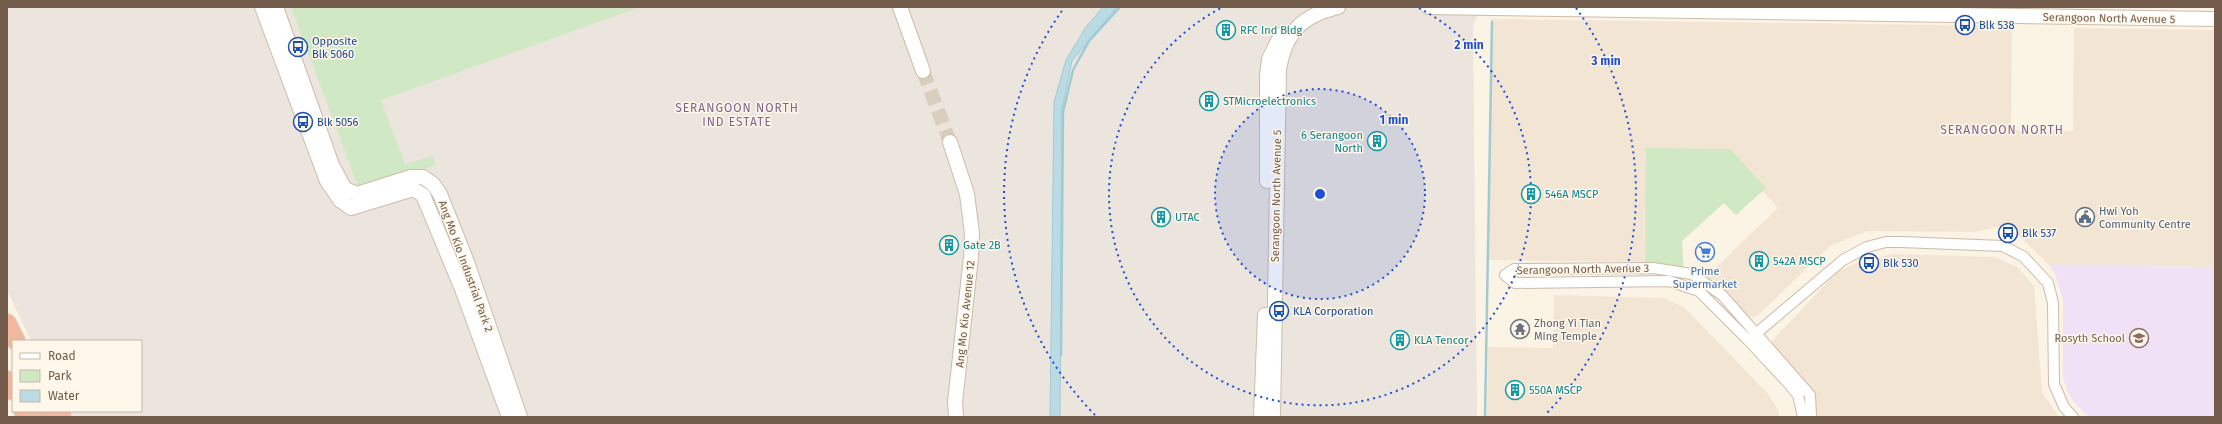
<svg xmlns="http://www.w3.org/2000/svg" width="2222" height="424" font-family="'Fira Sans',sans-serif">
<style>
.residential{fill:#f2e5d3}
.industrial{fill:#ebe5de}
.education{fill:#f0e1f7}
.green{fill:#d0e8c3}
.water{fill:#badbe3;stroke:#a0cad4}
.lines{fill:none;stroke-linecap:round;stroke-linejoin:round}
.stream{stroke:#a0cad4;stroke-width:2.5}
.secondary-tunnel{stroke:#d9cdbe;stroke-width:14;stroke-dasharray:14 7;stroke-linecap:butt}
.street-casing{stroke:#ccbbab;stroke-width:12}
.secondary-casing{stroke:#cebca9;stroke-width:16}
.highway-casing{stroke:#dad4d0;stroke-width:20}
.street{stroke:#fff;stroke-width:10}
.secondary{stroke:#fff;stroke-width:14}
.highway{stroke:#f2b89e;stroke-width:18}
.ring{fill:none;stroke:#1d4ed8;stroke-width:2;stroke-dasharray:2 4}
.labels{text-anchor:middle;stroke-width:3;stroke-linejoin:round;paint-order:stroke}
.street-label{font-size:11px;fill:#725b4b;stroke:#fef7ea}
.transit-label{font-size:11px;fill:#164399;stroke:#fef7ea;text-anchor:start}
.culture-label{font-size:11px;fill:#0d838f;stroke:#fef7ea;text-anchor:start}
.service-label{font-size:11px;fill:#4e5e75;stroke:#fef7ea;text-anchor:start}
.shop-label{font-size:11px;fill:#366cbe;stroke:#fef7ea}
.worship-label{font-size:11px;fill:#5b616d;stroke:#fef7ea;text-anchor:start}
.education-label{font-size:11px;fill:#785e54;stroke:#fef7ea;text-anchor:end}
.neighbourhood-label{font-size:12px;letter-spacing:1px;fill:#82638e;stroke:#fef7ea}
.centre{fill:#1d4ed8;stroke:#fef7ea;stroke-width:2}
.ring-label{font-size:12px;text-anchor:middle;font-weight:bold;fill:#1d4ed8;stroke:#fef7ea;stroke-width:3;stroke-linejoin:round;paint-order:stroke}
</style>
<rect width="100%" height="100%" fill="#fbf3e4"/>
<g class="residential">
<polygon points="1491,19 2012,26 2011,130 2073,131 2074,28 2215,30 2215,267 2049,265 2013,230 2002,226 1975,232 1868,231 1830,246 1757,316 1744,319 1704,279 1778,208 1731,156 1649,262 1488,260"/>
<polygon points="1892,254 1994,257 2017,267 2034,286 2042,392 2059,417 1813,417 1800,378 1770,343 1837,272 1856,263"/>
<polygon points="1554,295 1664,298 1685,308 1769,395 1779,412 1779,417 1487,417 1488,347 1553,348"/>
</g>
<polygon class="industrial" points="7,7 1481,7 1473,26 1477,417 67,417 65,411 141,411 141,341 31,341 7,290"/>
<polygon class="education" points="2049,265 2215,267 2215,417 2090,417 2085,414 2073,401 2067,390 2063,377 2063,300 2055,274"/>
<g class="green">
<polygon points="291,7 640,7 381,100 405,164 433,156 436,165 359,189"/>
<polygon points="1646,148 1730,149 1766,188 1736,215 1724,203 1682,241 1684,275 1645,271"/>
</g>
<polygon class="water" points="1103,7 1117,7 1072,61 1062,109 1060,417 1050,417 1054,102 1066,60 1086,27"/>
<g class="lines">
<g class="stream">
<polyline points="1061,355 1063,112 1073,70 1089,41 1120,7"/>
<polyline points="1485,417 1492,22"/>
</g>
<polyline class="secondary-tunnel" points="923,71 950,142"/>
<g class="street-casing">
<g id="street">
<polyline points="1752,337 1843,260 1867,247 1886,242 1901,242 2003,246 2024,257 2048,283 2053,303 2054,384 2064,407 2073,417"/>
<polyline points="1803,417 1798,395 1788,383 1748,340 1699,291 1669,281 1515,283 1505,275 1514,269 1653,268 1692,274 1722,295 1810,395 1811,417"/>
</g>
</g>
<g class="secondary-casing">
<g id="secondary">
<polyline points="262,7 327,181 340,200 351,208 413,189 423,195 462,289 509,417"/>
<polyline points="276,7 332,165 345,189 357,194 411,177 423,177 433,184 440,194 467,262 520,417"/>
<polyline points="900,7 923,71"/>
<polyline points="1428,7 2215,19"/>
<polyline points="950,142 967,194 972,233 971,257 955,402 956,417"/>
<polyline points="1267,181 1267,76 1269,59 1281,35"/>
<polyline points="1261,417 1265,315"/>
<path d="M1273,417L1279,69C1286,32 1301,16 1338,7"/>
</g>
</g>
<g class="highway-casing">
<g id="highway">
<polyline points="7,323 16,341"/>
<polyline points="7,380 13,391"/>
<polyline points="23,411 26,417"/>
<polyline points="43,411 46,417"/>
<polyline points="59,411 62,417"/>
</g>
</g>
<use href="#street" class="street"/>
<use href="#secondary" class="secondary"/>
<use href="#highway" class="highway"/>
</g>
<circle cx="1320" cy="194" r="105" fill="#1d4ed8" fill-opacity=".12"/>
<g class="ring">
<circle cx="1320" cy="194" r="105"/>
<path d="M1419 8A211 211 0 1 1 1221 8"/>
<path d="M1095 415A316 316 0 0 1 1064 8M1576 8A316 316 0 0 1 1545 415"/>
</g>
<defs>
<g id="bus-ring" transform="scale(1)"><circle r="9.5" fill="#fef7ea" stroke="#1a4fb4" stroke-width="1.5"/><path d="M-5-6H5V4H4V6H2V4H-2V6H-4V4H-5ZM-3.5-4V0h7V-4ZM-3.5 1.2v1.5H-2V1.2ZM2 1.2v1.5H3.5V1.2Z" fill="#1a4fb4"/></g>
<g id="building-ring" transform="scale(1)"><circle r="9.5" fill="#fef7ea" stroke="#0f9aa8" stroke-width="1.5"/><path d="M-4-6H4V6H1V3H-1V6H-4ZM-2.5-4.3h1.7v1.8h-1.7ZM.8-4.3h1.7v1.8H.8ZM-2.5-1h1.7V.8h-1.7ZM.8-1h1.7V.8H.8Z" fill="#0f9aa8"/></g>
<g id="civic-ring" transform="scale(1)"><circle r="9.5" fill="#fef7ea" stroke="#5c6f8a" stroke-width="1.5"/><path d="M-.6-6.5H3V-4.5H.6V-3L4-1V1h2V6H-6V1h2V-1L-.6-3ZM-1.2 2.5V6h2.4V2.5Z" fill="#5c6f8a"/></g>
<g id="supermarket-ring" transform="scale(1)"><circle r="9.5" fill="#fef7ea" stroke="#3f7fe0" stroke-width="1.5"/><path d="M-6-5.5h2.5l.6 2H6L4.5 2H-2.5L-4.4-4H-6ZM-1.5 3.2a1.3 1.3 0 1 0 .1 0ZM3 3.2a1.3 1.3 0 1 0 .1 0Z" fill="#3f7fe0"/></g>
<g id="temple-ring" transform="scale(1)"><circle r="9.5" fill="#fef7ea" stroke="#6b7280" stroke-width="1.5"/><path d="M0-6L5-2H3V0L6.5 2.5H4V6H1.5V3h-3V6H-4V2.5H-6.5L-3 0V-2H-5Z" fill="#6b7280"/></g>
<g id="school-ring" transform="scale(1)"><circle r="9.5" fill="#fef7ea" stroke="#8d6e63" stroke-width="1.5"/><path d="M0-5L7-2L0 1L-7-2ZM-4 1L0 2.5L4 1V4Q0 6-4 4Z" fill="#8d6e63"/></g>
</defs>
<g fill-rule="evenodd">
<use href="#bus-ring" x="1965" y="25"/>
<use href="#building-ring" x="1226" y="30"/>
<use href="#bus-ring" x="298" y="47"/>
<use href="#building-ring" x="1209" y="101"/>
<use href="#bus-ring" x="303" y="122"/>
<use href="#building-ring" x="1377" y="141"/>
<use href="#building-ring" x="1531" y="194"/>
<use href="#building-ring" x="1161" y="217"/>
<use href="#civic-ring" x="2085" y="217"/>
<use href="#bus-ring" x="2008" y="233"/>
<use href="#building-ring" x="949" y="245"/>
<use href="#supermarket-ring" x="1705" y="252"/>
<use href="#building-ring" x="1759" y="261"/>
<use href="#bus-ring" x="1869" y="263"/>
<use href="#bus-ring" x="1279" y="311"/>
<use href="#temple-ring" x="1520" y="329"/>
<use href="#school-ring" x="2139" y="338"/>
<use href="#building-ring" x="1400" y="340"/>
<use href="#building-ring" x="1515" y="390"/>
</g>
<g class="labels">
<g class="street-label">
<text transform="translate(2109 18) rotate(1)" y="4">Serangoon North Avenue 5</text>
<text transform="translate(1276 196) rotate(-89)" y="4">Serangoon North Avenue 5</text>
<text transform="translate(466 266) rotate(70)" y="4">Ang Mo Kio Industrial Park 2</text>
<text transform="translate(1583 269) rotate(-1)" y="4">Serangoon North Avenue 3</text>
<text transform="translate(965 314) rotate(-84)" y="4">Ang Mo Kio Avenue 12</text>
</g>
<g class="transit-label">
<text x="1979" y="29">Blk 538</text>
<text x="312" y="45">Opposite<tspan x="312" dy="13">Blk 5060</tspan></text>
<text x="317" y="126">Blk 5056</text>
<text x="2022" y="237">Blk 537</text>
<text x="1883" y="267">Blk 530</text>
<text x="1293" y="315">KLA Corporation</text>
</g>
<g class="culture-label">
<text x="1240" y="34">RFC Ind Bldg</text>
<text x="1223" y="105">STMicroelectronics</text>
<text x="1363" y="139" text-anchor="end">6 Serangoon<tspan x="1363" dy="13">North</tspan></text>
<text x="1545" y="198">546A MSCP</text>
<text x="1175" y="221">UTAC</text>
<text x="963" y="249">Gate 2B</text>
<text x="1773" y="265">542A MSCP</text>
<text x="1414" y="344">KLA Tencor</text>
<text x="1529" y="394">550A MSCP</text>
</g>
<g class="service-label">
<text x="2099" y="215">Hwi Yoh<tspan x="2099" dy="13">Community Centre</tspan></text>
</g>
<g class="shop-label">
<text x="1705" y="275">Prime<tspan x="1705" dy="13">Supermarket</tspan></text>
</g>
<g class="worship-label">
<text x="1534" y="327">Zhong Yi Tian<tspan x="1534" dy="13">Ming Temple</tspan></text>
</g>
<g class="education-label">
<text x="2125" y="342">Rosyth School</text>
</g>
<g class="neighbourhood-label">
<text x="737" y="112">SERANGOON NORTH<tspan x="737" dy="14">IND ESTATE</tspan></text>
<text x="2002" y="134">SERANGOON NORTH</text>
</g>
</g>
<circle cx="1320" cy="194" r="6" class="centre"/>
<g class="ring-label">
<text x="1469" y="49">2 min</text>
<text x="1606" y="65">3 min</text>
<text x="1394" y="124">1 min</text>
</g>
<rect width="2222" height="424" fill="none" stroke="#725b4b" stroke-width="16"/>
<rect x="12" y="340" width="130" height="72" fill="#fef7ea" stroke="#c6b9aa"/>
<rect x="20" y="353" width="20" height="6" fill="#ffffff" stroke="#c6b9aa"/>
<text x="48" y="360" font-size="12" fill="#725b4b">Road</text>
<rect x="20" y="370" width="20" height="12" fill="#d0e8c3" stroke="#c6b9aa"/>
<text x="48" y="380" font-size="12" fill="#725b4b">Park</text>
<rect x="20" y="390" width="20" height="12" fill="#badbe3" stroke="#c6b9aa"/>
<text x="48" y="400" font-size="12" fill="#725b4b">Water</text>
</svg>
